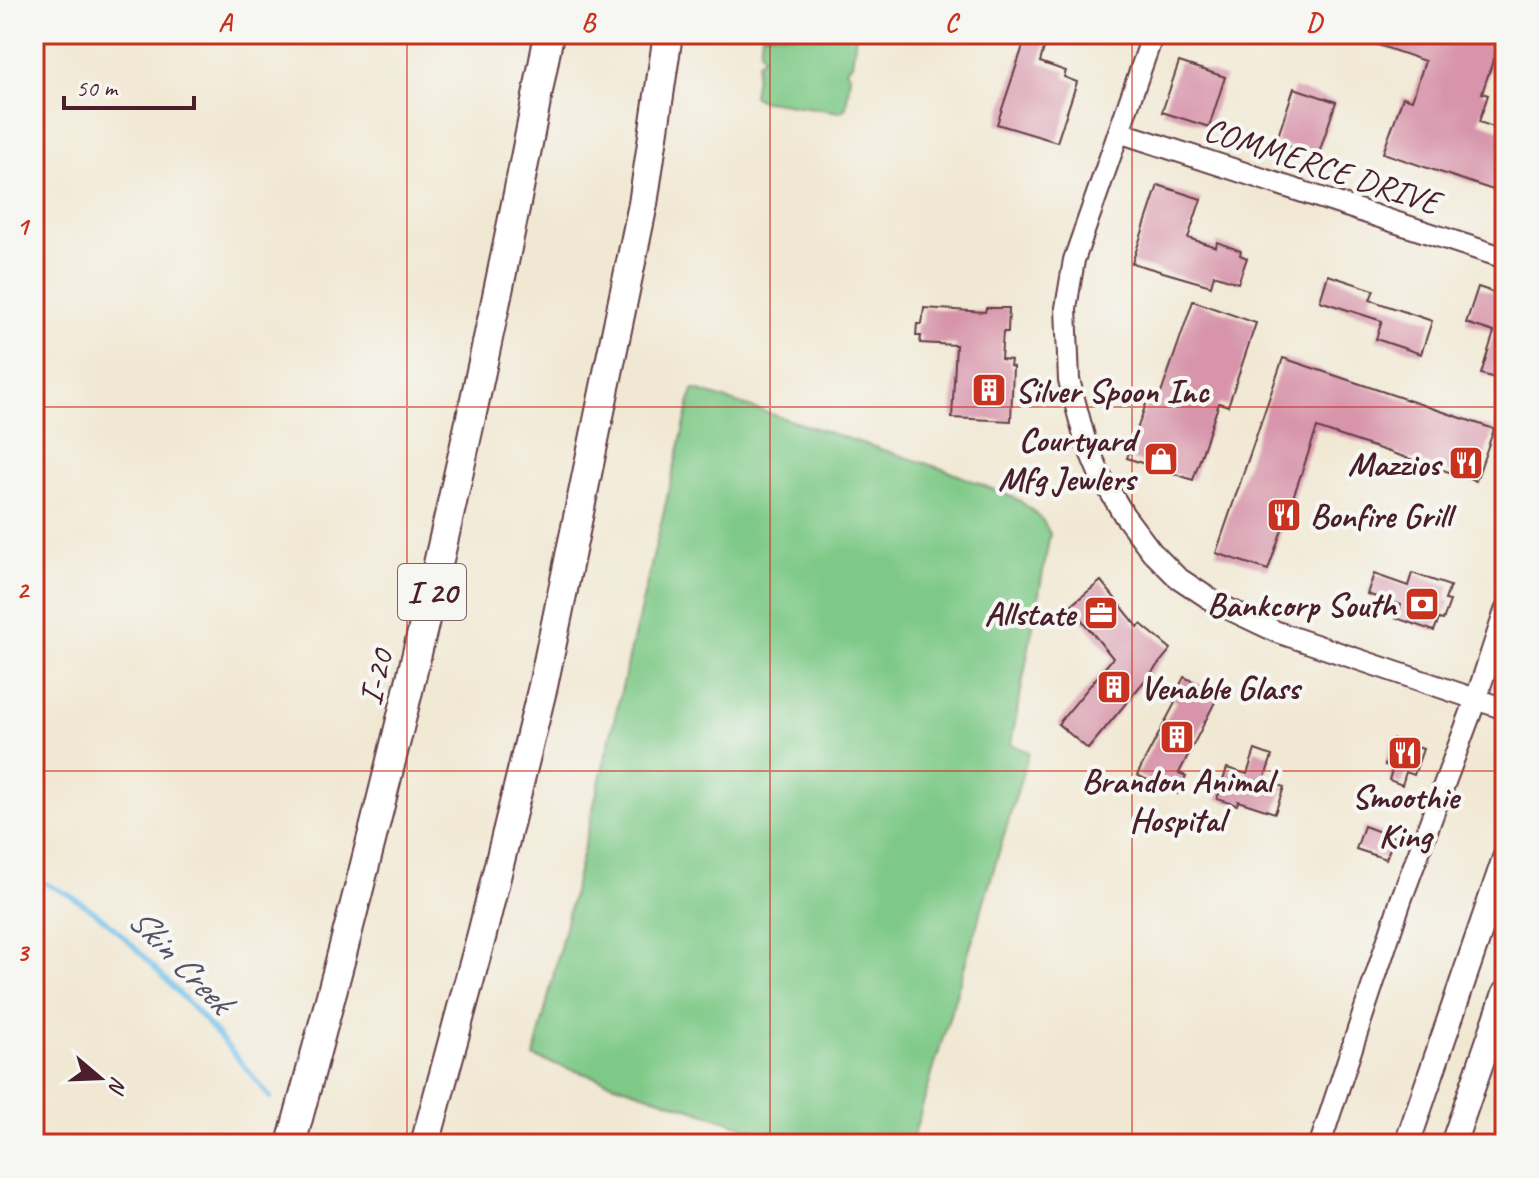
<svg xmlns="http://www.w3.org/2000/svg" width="1539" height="1178" font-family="Caveat,sans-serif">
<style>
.green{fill:#7ec987;stroke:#647459;stroke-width:2}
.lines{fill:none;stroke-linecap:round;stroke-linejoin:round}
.stream{stroke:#70c1eb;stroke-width:5}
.building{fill:#d794aa}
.minor-casing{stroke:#633d44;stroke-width:24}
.major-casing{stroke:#633d44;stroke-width:28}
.highway-casing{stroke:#633d44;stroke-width:32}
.minor{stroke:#fff;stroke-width:20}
.major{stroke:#fff;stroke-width:24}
.highway{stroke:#fff;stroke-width:28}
.grid{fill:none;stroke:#c8321e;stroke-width:2;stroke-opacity:0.55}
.labels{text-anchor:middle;stroke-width:8;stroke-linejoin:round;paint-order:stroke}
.shield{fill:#f6f6f2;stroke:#7e6067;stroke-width:2}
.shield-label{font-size:32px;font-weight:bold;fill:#4a1f2b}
.street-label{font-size:34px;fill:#4a1f2b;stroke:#f6f6f2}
.poi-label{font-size:34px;font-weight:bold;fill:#4a1f2b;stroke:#f6f6f2;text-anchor:end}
.water-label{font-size:36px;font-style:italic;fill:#555065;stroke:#f6f6f2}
.neatline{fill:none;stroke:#c8321e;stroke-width:3}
.grid-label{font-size:26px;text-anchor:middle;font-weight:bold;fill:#c8321e}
</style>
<rect width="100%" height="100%" fill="#f6f6f2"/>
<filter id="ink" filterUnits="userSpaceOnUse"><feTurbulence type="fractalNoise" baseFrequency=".0125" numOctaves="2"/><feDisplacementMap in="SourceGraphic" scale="16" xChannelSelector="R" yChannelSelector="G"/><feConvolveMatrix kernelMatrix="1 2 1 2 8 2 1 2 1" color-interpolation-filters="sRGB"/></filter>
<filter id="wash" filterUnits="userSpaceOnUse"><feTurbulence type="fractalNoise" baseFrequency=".006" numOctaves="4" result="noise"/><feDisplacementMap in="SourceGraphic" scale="32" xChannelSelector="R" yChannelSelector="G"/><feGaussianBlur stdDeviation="1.8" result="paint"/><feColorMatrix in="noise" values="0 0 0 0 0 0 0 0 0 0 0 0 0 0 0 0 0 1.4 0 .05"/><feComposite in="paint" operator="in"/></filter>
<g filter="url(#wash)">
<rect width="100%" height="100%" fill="#f1e8d3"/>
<g class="green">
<polygon points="762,34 856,34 852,64 846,69 850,75 846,108 840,112 759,100 753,96 758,62 764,57 760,51"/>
<polygon points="693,389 946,470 1019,500 1041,518 1050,534 1011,744 1029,752 911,1144 797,1144 534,1057"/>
</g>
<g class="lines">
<path class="stream" d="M34,879C95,901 130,942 173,987C208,1023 240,1059 270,1098"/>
</g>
<g id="blocks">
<g class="building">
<polygon points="1027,34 1048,34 1040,62 1066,71 1064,77 1077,82 1057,142 997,124"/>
<polygon points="1353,34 1502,34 1482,93 1488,95 1479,122 1505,131 1505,194 1383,153 1403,97 1412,100 1425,61 1352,36"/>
<polygon points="1179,62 1225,77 1209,127 1162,112"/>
<polygon points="1294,88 1336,102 1318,156 1276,142"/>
<polygon points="1158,185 1201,199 1188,238 1216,247 1217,242 1241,251 1240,255 1247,258 1238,283 1214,275 1211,286 1132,263"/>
<polygon points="1328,275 1374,290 1370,300 1432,321 1421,354 1376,339 1382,321 1320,301"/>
<polygon points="1478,287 1505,296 1505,381 1481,374 1494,332 1466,323"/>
<polygon points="1193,301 1256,323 1228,406 1219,403 1193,480 1127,458 1147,401 1157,405"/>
<polygon points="924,308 985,312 986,308 1009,308 1008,332 1003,332 1001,359 1011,360 1010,366 1013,367 1011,421 952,418 956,345 920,343 921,336 916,336 917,324 922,324"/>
<polygon points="1283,358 1494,429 1476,481 1317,428 1268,570 1216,553"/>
<polygon points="1412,573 1450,586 1445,600 1450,601 1443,620 1439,619 1434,631 1396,618 1401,605 1367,594 1374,574 1408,586"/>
<polygon points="1101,581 1138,627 1141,624 1171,649 1088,749 1058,724 1113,658 1070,606"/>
<polygon points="1184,677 1219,694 1179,773 1186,776 1177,794 1137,775 1176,701 1172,700"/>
<polygon points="1393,739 1423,749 1414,775 1406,772 1402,785 1389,780 1393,767 1385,765"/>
<polygon points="1255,750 1272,756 1264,780 1284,787 1275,813 1238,801 1237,805 1217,799 1227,768 1247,774"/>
<polygon points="1364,826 1394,837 1386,859 1356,849"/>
</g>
</g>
</g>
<g filter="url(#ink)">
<use href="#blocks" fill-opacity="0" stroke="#633d44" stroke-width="2"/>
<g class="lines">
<g class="minor-casing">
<g id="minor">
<polyline points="1153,34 1074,260 1066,308 1069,380 1085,440 1099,473 1124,515 1152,552 1177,577 1216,603 1277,632 1505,709"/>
<polyline points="1119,132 1505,258"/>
<polyline points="1320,1144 1401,900 1476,699 1505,611"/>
</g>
</g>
<g class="major-casing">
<g id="major">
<polyline points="1407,1144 1505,858"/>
<polyline points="1453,1144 1505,993"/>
</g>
</g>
<g class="highway-casing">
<g id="highway">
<path d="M291,1144C392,777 479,408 549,34"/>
<polyline points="425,1144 482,934 543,686 643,204 668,34"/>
</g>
</g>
<use href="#minor" class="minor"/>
<use href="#major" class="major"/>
<use href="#highway" class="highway"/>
</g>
</g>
<path class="grid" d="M407,34V1144M770,34V1144M1132,34V1144M34,407H1505M34,771H1505"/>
<defs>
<g id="building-square" transform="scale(1.8)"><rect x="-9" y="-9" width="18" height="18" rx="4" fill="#c8321e" stroke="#f6f6f2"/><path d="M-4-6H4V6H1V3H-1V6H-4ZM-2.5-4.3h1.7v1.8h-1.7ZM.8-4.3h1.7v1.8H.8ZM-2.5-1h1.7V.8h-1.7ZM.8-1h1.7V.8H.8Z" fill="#fff"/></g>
<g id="shop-square" transform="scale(1.8)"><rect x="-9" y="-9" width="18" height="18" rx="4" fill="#c8321e" stroke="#f6f6f2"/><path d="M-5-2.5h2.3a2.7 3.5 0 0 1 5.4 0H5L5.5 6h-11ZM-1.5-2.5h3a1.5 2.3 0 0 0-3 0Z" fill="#fff"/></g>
<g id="restaurant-square" transform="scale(1.8)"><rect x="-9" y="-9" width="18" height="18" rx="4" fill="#c8321e" stroke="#f6f6f2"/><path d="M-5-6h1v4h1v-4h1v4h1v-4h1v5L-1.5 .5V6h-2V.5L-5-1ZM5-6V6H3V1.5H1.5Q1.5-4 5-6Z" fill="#fff"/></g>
<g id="bank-square" transform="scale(1.8)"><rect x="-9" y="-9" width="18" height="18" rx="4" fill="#c8321e" stroke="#f6f6f2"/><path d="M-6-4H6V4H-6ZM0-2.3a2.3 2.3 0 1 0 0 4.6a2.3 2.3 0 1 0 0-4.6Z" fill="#fff"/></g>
<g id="office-square" transform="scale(1.8)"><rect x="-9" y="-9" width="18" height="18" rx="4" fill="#c8321e" stroke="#f6f6f2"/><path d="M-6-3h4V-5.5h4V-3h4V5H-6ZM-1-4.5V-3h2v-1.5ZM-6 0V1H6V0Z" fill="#fff"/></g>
</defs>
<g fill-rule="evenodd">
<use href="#building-square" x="989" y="390"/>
<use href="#shop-square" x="1161" y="459"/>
<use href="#restaurant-square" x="1466" y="463"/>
<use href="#restaurant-square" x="1284" y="515"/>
<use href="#bank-square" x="1422" y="604"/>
<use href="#office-square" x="1101" y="613"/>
<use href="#building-square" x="1114" y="687"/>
<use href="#building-square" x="1177" y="737"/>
<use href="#restaurant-square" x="1405" y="753"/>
</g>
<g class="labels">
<rect class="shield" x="398" y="564" width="68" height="56" rx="6"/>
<g class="shield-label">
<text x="432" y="603">I 20</text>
</g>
<g class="street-label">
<text transform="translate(1322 165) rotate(18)" y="12">COMMERCE DRIVE</text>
<text transform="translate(375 677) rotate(-76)" y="12">I-20</text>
</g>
<g class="poi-label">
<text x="1015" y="402" text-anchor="start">Silver Spoon Inc</text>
<text x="1135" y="451">Courtyard<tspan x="1135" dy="39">Mfg Jewlers</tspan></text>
<text x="1440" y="475">Mazzios</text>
<text x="1310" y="527" text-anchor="start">Bonfire Grill</text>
<text x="1396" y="616">Bankcorp South</text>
<text x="1075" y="625">Allstate</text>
<text x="1140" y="699" text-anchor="start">Venable Glass</text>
<text x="1177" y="792" text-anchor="middle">Brandon Animal<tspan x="1177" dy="39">Hospital</tspan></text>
<text x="1405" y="808" text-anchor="middle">Smoothie<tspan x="1405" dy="39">King</tspan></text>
</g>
<g class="water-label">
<text transform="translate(181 959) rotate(46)" y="13">Skin Creek</text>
</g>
</g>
<rect width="1539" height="1178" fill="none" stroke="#f6f6f2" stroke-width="88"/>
<g transform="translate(100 1078) rotate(109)" stroke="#f6f6f2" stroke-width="6" paint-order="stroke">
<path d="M0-6L14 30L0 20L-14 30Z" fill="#4a1f2b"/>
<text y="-12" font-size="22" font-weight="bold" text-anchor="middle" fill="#4a1f2b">N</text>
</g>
<path d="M64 96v12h130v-12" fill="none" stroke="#4a1f2b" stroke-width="4"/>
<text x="76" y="96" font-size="24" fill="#4a1f2b" stroke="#f6f6f2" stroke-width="6" paint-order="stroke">50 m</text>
<rect x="44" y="44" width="1451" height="1090" class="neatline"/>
<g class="grid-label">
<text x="225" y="31">A</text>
<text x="588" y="31">B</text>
<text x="951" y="31">C</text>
<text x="1314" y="31">D</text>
<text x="22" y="235">1</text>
<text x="22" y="598">2</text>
<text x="22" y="961">3</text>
</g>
</svg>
